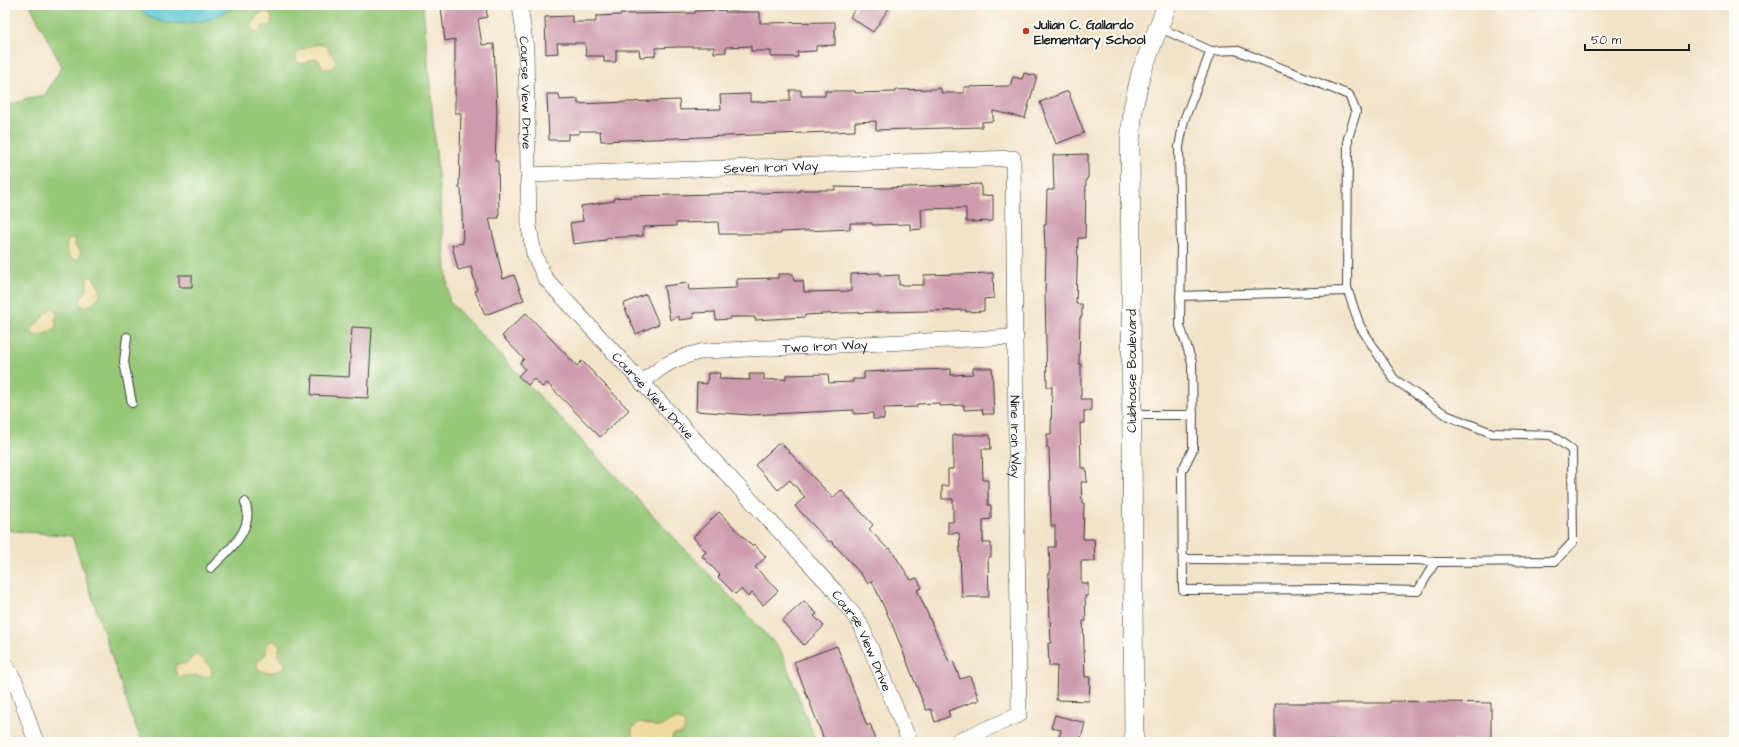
<svg xmlns="http://www.w3.org/2000/svg" width="1739" height="747" font-family="'Architects Daughter',sans-serif">
<style>
.green{fill:#97c878;stroke:#5a724a}
.sand{fill:#eeda9e;stroke:#857b5d}
.water{fill:#5ac7d2;stroke:#3b7277}
.building{fill:#ce9bae}
.lines{fill:none;stroke-linecap:round;stroke-linejoin:round}
.service-casing{stroke:#3c3a36;stroke-width:10}
.minor-casing{stroke:#3c3a36;stroke-width:16}
.tertiary-casing{stroke:#3c3a36;stroke-width:20}
.service{stroke:#fff;stroke-width:8}
.minor{stroke:#fff;stroke-width:15}
.tertiary{stroke:#fff;stroke-width:19}
.poi-dot{fill:#c8321e;stroke:#fdfcf7;stroke-width:1.5}
.labels{text-anchor:middle;stroke-width:4;stroke-linejoin:round;paint-order:stroke}
.poi-label{font-size:13px;font-weight:bold;fill:#1c1c1c;stroke:#fdfcf7;text-anchor:start}
.street-label{font-size:13px;fill:#1c1c1c;stroke:#fdfcf7}
</style>
<rect width="100%" height="100%" fill="#fdfcf7"/>
<filter id="ink" filterUnits="userSpaceOnUse"><feTurbulence type="fractalNoise" baseFrequency=".025" numOctaves="2"/><feDisplacementMap in="SourceGraphic" scale="8" xChannelSelector="R" yChannelSelector="G"/><feConvolveMatrix kernelMatrix="1 2 1 2 8 2 1 2 1" color-interpolation-filters="sRGB"/></filter>
<filter id="wash" filterUnits="userSpaceOnUse"><feTurbulence type="fractalNoise" baseFrequency=".012" numOctaves="4" result="noise"/><feDisplacementMap in="SourceGraphic" scale="16" xChannelSelector="R" yChannelSelector="G"/><feGaussianBlur stdDeviation="0.9" result="paint"/><feColorMatrix in="noise" values="0 0 0 0 0 0 0 0 0 0 0 0 0 0 0 0 0 1.4 0 .05"/><feComposite in="paint" operator="in"/></filter>
<g filter="url(#wash)">
<rect width="100%" height="100%" fill="#f2e3c8"/>
<polygon class="green" points="30,5 423,5 449,301 780,649 816,742 143,742 133,721 72,536 5,530 5,105 45,95 62,67"/>
<g class="sand">
<polygon points="267,12 271,15 272,22 269,26 263,26 260,32 253,32 251,25 258,14"/>
<polygon points="318,44 327,46 330,53 335,58 336,63 331,69 323,69 318,59 314,59 302,64 296,61 296,55 299,51"/>
<path d="M70,238L76,239L75,246L81,252L78,260L72,259C66,253 64,245 70,238Z"/>
<polygon points="92,276 100,289 100,295 89,306 83,307 80,303 80,300 87,289 87,278"/>
<polygon points="51,308 54,309 58,314 55,318 56,324 55,329 39,336 33,335 31,330"/>
<path d="M273,640L280,645L278,656L285,663V667C278,674 263,674 257,668V662L266,654L267,644Z"/>
<polygon points="198,655 212,669 211,676 204,677 195,675 178,677 175,670 176,664 186,664 194,656"/>
<polygon points="676,719 684,722 685,728 682,733 673,735 671,742 658,742 650,738 639,742 632,738 632,728 640,722 659,727"/>
</g>
<path class="water" d="M138,5H237C225,12 211,20 197,22C178,25 148,25 138,5Z"/>
<g id="blocks">
<g class="building">
<polygon points="459,5 486,5 487,17 478,19 482,45 494,44 497,112 495,161 498,161 499,218 489,218 503,279 514,275 524,300 485,315 475,291 477,290 471,267 458,270 452,245 463,243 461,188 459,188 461,113 455,113 455,39 445,41 441,7"/>
<polygon points="858,5 891,5 873,32 850,17"/>
<polygon points="725,10 725,12 760,12 760,23 835,22 835,45 816,46 816,51 797,52 798,57 771,57 771,51 751,51 751,46 726,47 726,52 714,53 714,47 678,47 656,48 655,56 640,57 639,50 616,50 616,62 604,62 604,56 586,56 585,43 557,43 558,53 546,54 545,17 572,16 572,22 596,22 596,16 621,15 621,14 695,13 695,11"/>
<polygon points="1024,73 1037,76 1025,118 993,111 993,121 982,122 982,127 876,130 876,121 855,122 855,131 601,141 600,131 579,131 579,134 568,134 568,140 549,140 547,94 559,94 560,100 578,99 578,104 679,100 680,110 721,109 720,95 750,94 750,102 790,101 790,90 801,90 801,96 825,96 825,91 855,91 855,93 895,92 895,90 935,89 941,88 941,93 964,93 964,87 1010,86 1013,77 1022,79"/>
<polygon points="1068,91 1084,133 1056,144 1040,102"/>
<polygon points="1088,154 1088,178 1086,179 1085,238 1078,238 1076,304 1082,304 1082,317 1080,317 1079,364 1081,364 1081,399 1091,399 1091,411 1084,411 1084,423 1080,423 1081,468 1086,468 1087,482 1081,482 1082,503 1084,503 1083,539 1094,539 1095,561 1081,561 1081,583 1088,583 1088,596 1085,596 1086,621 1083,621 1085,677 1090,677 1089,701 1056,700 1057,666 1049,666 1048,643 1051,643 1048,573 1050,573 1049,547 1055,547 1055,526 1051,526 1049,448 1047,448 1047,434 1051,434 1052,387 1047,387 1045,294 1046,248 1045,249 1044,225 1046,225 1047,190 1054,190 1053,155"/>
<polygon points="981,184 981,196 993,195 993,221 966,222 966,208 921,209 922,229 910,230 910,224 872,225 872,223 850,223 850,229 781,232 781,234 719,234 718,222 676,223 676,226 643,227 643,236 606,238 606,240 573,244 570,223 583,221 581,206 614,201 614,198 631,197 631,196 799,192 799,190 835,190 835,187 884,188"/>
<polygon points="880,273 880,276 899,275 899,285 924,285 924,275 993,273 994,298 984,299 984,311 966,312 966,310 845,313 805,315 805,317 755,320 755,317 730,317 730,319 716,320 715,312 693,313 694,318 679,320 679,316 670,320 664,286 688,283 689,290 737,288 737,279 778,278 778,274 793,274 794,281 803,281 804,292 851,291 851,274"/>
<rect x="179" y="275" width="13" height="12"/>
<polygon points="646,294 659,324 636,334 623,304"/>
<polygon points="526,313 577,366 582,361 629,410 600,437 547,383 542,387 534,379 528,385 518,376 525,369 520,363 524,359 502,336"/>
<polygon points="352,327 372,328 368,398 311,395 312,375 349,377"/>
<polygon points="973,368 992,368 994,414 983,414 982,409 964,410 964,405 939,406 939,403 917,404 917,407 884,408 884,419 873,419 873,413 854,414 854,410 750,415 696,411 697,383 707,384 708,373 720,373 719,379 750,380 749,374 764,374 764,380 786,379 786,375 828,374 829,383 853,382 853,379 864,379 864,372 951,369 951,375 973,374"/>
<polygon points="953,435 990,435 991,449 982,449 983,480 988,480 988,505 991,505 991,519 983,520 983,543 991,543 991,557 988,557 989,597 962,597 959,533 948,533 948,522 953,522 953,499 942,499 942,486 948,486 948,469 953,469"/>
<polygon points="780,442 833,498 841,490 873,525 869,529 888,549 890,548 911,580 917,578 922,588 917,590 949,662 953,661 960,679 970,676 979,700 948,711 950,716 935,722 931,709 926,710 892,624 872,581 868,584 861,574 831,541 829,542 795,506 805,497 790,480 778,490 755,465"/>
<polygon points="719,512 752,546 754,544 766,557 755,567 778,591 763,605 752,593 748,597 741,589 735,594 718,577 720,575 702,556 706,552 693,537"/>
<polygon points="804,601 817,614 814,616 824,626 804,645 782,621"/>
<polygon points="837,646 867,726 870,724 877,742 825,742 794,662"/>
<polygon points="1390,701 1491,703 1491,741 1376,740 1376,741 1275,741 1275,703 1390,703"/>
<polygon points="1055,715 1085,723 1080,742 1058,742 1061,730 1051,728"/>
</g>
</g>
</g>
<g filter="url(#ink)">
<use href="#blocks" fill-opacity="0" stroke="#3c3a36" stroke-width="1"/>
<g class="lines">
<g class="service-casing">
<g id="service">
<polyline points="1158,27 1211,51 1184,120 1179,147 1181,246 1180,326 1192,362 1193,444 1193,449 1182,471 1183,590 1339,589 1418,591 1435,562 1555,561 1573,542 1572,450 1551,435 1492,433 1448,416 1394,379 1360,326 1347,288 1348,138 1356,112 1349,95 1236,50 1211,51"/>
<polyline points="1180,296 1348,291"/>
<polyline points="127,337 124,362 132,403"/>
<polyline points="1132,415 1193,415"/>
<polyline points="1183,559 1419,560 1435,562"/>
<path d="M211,568C228,551 256,529 245,502"/>
</g>
</g>
<g class="minor-casing">
<g id="minor">
<path id="s1" d="M520,5L526,49L529,227L534,254L545,278L834,590L860,623L910,742"/>
<path id="s2" d="M528,175L1013,158L1019,715L955,742"/>
<path id="s3" d="M642,383C665,363 675,358 704,351L1016,337"/>
<polyline points="5,664 15,681 36,742"/>
</g>
</g>
<g class="tertiary-casing">
<polyline id="tertiary" points="1134,742 1130,143 1133,108 1141,73 1167,5"/>
</g>
<use href="#service" class="service"/>
<use href="#minor" class="minor"/>
<use href="#tertiary" class="tertiary"/>
</g>
</g>
<circle class="poi-dot" cx="1026" cy="31" r="4"/>
<g class="labels">
<g class="poi-label">
<text x="1034" y="29">Julian C. Gallardo<tspan x="1034" dy="15">Elementary School</tspan></text>
</g>
<g class="street-label">
<text dy="5" stroke="none"><textPath href="#s1" startOffset="88">Course View Drive</textPath></text>
<text dy="5" stroke="none"><textPath href="#s2" startOffset="243">Seven Iron Way</textPath></text>
<text dy="5" stroke="none"><textPath href="#s3" startOffset="192">Two Iron Way</textPath></text>
<text transform="translate(1131 371) rotate(-90)" y="5">Clubhouse Boulevard</text>
<text dy="5" stroke="none"><textPath href="#s1" startOffset="436">Course View Drive</textPath></text>
<text dy="5" stroke="none"><textPath href="#s2" startOffset="764">Nine Iron Way</textPath></text>
<text dy="5" stroke="none"><textPath href="#s1" startOffset="760">Course View Drive</textPath></text>
</g>
</g>
<rect width="1739" height="747" fill="none" stroke="#fdfcf7" stroke-width="20"/>
<path d="M1585 44v6h104v-6" fill="none" stroke="#1c1c1c" stroke-width="2"/>
<text x="1591" y="44" font-size="12" fill="#1c1c1c" stroke="#fdfcf7" stroke-width="3" paint-order="stroke">50 m</text>
</svg>
